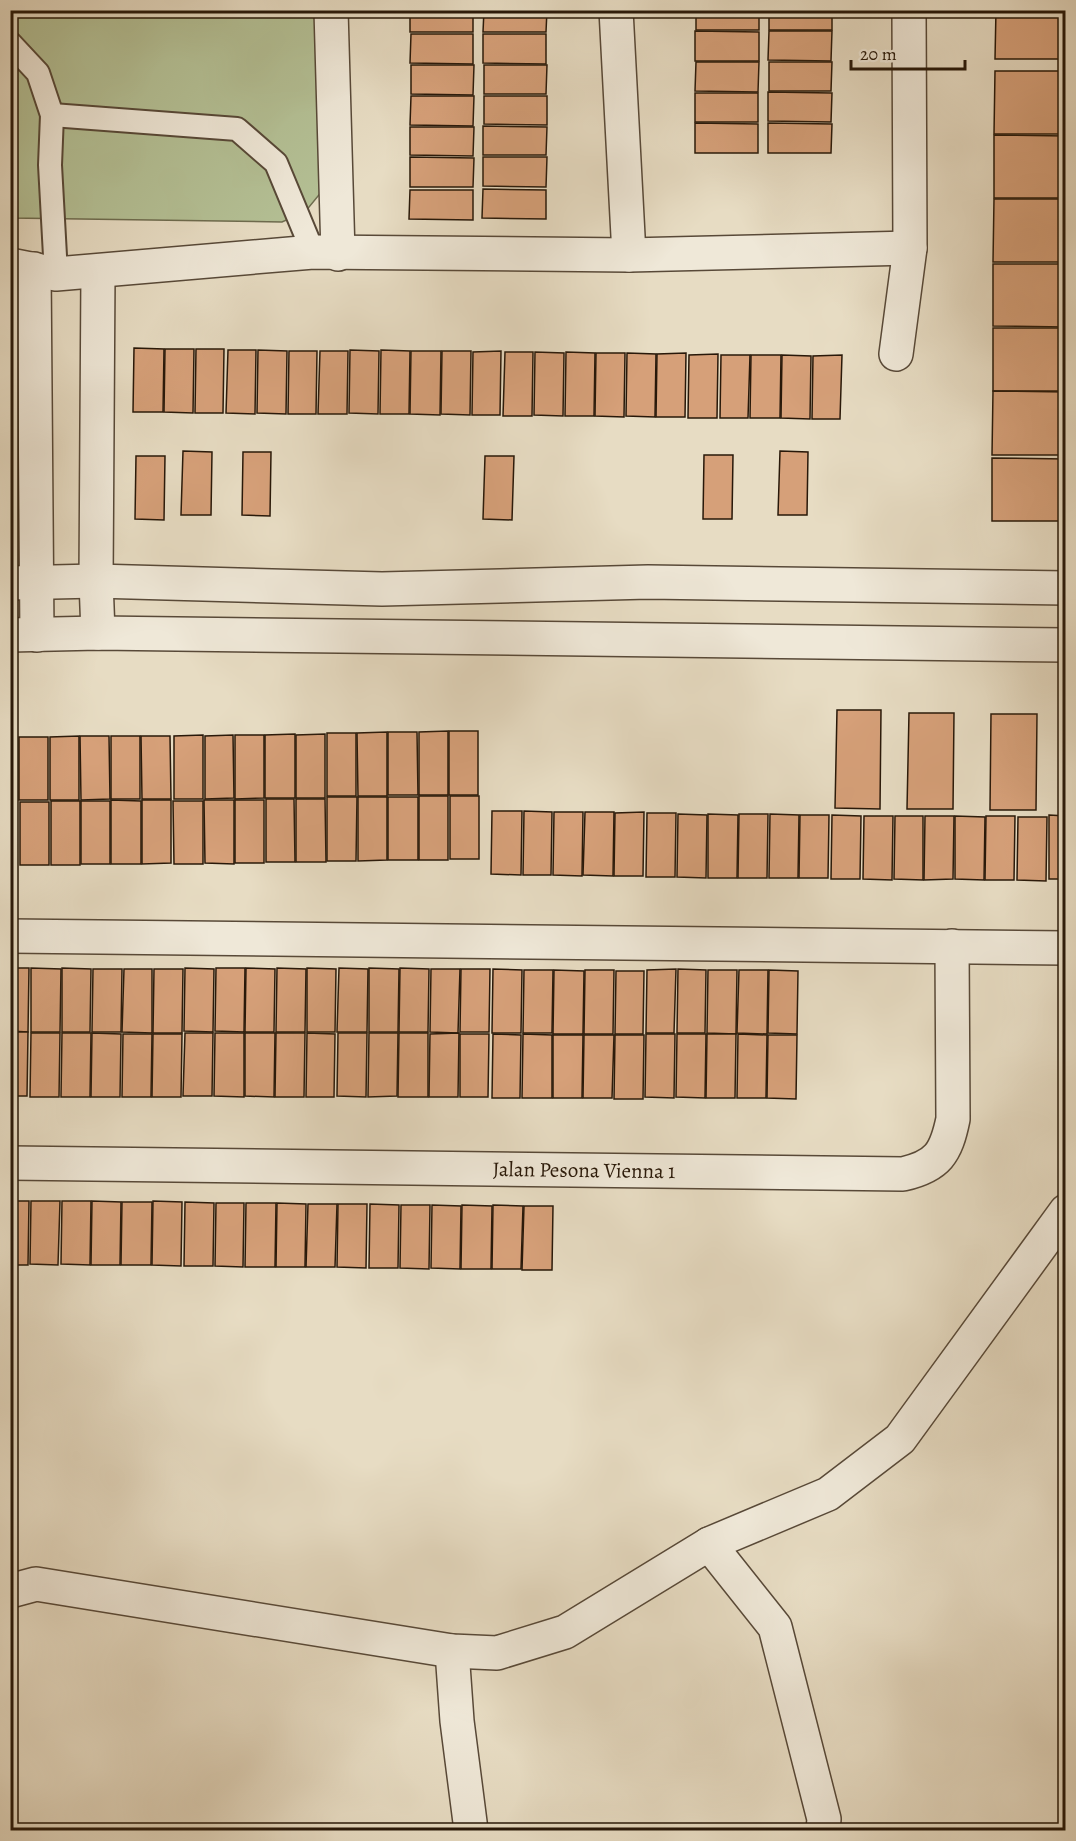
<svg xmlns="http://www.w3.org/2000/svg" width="1076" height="1841" font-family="Alegreya,serif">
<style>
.green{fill:#b4c095;stroke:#6e6c4f;stroke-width:1.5}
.building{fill:#d6a079;stroke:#281809;stroke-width:1.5}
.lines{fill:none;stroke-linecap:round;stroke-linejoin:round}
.service-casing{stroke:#584938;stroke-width:26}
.minor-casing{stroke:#584938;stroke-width:36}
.service{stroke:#efe8d8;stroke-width:22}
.minor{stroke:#efe8d8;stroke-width:33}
.labels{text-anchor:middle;stroke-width:6;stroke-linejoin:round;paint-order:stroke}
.street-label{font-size:21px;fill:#281809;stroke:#efe8d8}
</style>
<rect width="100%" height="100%" fill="#e7dcc3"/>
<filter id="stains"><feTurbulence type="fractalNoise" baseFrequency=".00333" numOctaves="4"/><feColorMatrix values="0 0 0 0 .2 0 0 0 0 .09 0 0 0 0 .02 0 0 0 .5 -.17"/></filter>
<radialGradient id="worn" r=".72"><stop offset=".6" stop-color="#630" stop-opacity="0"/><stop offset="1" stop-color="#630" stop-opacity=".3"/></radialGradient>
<polygon class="green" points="11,11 326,11 323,190 305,212 282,222 11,218"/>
<g class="building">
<rect x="410" y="10" width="63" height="22"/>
<polygon points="484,10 547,10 546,32 483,32"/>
<rect x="696" y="10" width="63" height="20"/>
<rect x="769" y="10" width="63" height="20"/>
<polygon points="996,10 1066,10 1066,59 995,59"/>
<polygon points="695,31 759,32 759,61 695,61"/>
<polygon points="769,31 832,31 831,61 768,60"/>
<polygon points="411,34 473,34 473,64 410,63"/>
<polygon points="483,34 546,34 546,64 483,63"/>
<polygon points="696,62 759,62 758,92 695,91"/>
<polygon points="769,62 832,62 831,91 769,91"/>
<polygon points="411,65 474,65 473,95 411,94"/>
<polygon points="484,65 547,65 546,94 484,94"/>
<polygon points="995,71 1066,71 1066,134 994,134"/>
<polygon points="768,92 832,93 831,122 768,121"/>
<rect x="695" y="93" width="63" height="29"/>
<polygon points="411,96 474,96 473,126 410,125"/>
<polygon points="484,96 547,96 547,125 484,124"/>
<polygon points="695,123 758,124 758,153 695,153"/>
<polygon points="768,123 832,124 831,153 768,153"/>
<polygon points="483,126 547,127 546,155 483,155"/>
<polygon points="410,127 474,127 473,156 410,155"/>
<polygon points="994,135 1066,136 1066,198 994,198"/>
<polygon points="410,157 474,158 473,187 410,187"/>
<polygon points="483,157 547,157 546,187 483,186"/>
<polygon points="483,189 546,190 546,219 482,218"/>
<polygon points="410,190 473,190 473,220 409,219"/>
<polygon points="994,199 1066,199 1066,262 993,262"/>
<polygon points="993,264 1066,264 1066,327 993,326"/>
<rect x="993" y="328" width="73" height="63"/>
<polygon points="134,348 164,349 163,412 133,412"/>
<polygon points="165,349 194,349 193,413 164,412"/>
<polygon points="196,349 224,349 223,413 195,413"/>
<polygon points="228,350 256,350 255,414 226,413"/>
<polygon points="258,350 287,351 286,414 257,413"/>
<polygon points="350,350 379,351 378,414 349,413"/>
<polygon points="381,350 410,351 409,414 380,414"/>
<polygon points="289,351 317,351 316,414 288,414"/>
<polygon points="320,351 348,351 347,414 318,414"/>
<polygon points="411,351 441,351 440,415 410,414"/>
<polygon points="442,351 471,351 470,415 441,414"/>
<polygon points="501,351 500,415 472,415 473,352"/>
<polygon points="505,352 533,352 532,416 503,416"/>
<polygon points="535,352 564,353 563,416 534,415"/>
<polygon points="566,352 595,353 594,416 565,416"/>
<polygon points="596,353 625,353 624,417 595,416"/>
<polygon points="627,353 656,354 655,417 626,416"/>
<polygon points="686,353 685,417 656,417 657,354"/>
<polygon points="718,354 717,418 688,418 689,355"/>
<polygon points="721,355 750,355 748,418 720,418"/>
<polygon points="751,355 781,355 780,418 750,418"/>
<polygon points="782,355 811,356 810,419 781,418"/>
<polygon points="842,355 840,419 812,419 813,356"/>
<polygon points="993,391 1066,392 1066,455 992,455"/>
<polygon points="183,451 212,452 211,515 181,515"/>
<polygon points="780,451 808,452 807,515 778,515"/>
<polygon points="243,452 271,452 270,516 242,515"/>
<polygon points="704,455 733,455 732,519 703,519"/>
<polygon points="136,456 165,456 164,520 135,519"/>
<polygon points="485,456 514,456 512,520 483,519"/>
<polygon points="992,458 1066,459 1066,521 992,521"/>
<polygon points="837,710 881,710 880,809 835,808"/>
<polygon points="909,713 954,713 953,809 907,809"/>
<polygon points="991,714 1037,714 1036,810 990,810"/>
<polygon points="448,731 448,795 419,795 419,732"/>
<rect x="449" y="731" width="29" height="64"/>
<polygon points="387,732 387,796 358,796 357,733"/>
<polygon points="388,732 417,732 418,795 388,795"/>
<rect x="327" y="733" width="29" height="63"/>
<polygon points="295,734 295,798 265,798 265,735"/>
<polygon points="325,734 325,798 296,798 296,735"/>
<polygon points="203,735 203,799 174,799 174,736"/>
<polygon points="233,735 234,798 205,799 205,736"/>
<polygon points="235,735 264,735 264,798 235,799"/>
<polygon points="79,736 79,800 50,800 50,737"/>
<polygon points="80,736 109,736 110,799 81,800"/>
<rect x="111" y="736" width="29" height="63"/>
<polygon points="141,736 170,736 171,799 142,799"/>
<rect x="19" y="737" width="29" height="63"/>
<rect x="419" y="796" width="29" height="64"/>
<rect x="450" y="796" width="29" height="63"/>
<polygon points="327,797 357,797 356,861 327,861"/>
<polygon points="358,797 387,797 387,860 358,861"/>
<rect x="388" y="797" width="30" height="63"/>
<polygon points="266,799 294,799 295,862 266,862"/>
<polygon points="296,799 325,799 326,862 296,862"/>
<polygon points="111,800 141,801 141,864 111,864"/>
<polygon points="142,800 171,800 171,863 142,864"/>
<polygon points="204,800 234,800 234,864 205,863"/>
<rect x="235" y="800" width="29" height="63"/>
<polygon points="10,801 14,801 13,864 10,864"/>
<rect x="51" y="801" width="29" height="64"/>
<rect x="81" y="801" width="29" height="63"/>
<polygon points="173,801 203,801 203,864 174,864"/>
<rect x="20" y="802" width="29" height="63"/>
<polygon points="492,811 522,811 521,875 491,874"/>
<polygon points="524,811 552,812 551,875 523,875"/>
<polygon points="554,812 583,812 582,876 553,875"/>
<polygon points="585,812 614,812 613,876 583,875"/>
<polygon points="644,812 643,876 614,876 615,813"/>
<polygon points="647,813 676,813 675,877 646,877"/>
<polygon points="678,814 707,815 706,878 677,877"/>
<polygon points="708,814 738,815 737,878 708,878"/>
<polygon points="739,814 768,814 767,878 738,878"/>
<polygon points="770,814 799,815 798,878 769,878"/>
<polygon points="800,815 829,815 828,878 799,878"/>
<polygon points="832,815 861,816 860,879 831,879"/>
<polygon points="1049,815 1066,816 1066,879 1049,879"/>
<polygon points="864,816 893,816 892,880 863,879"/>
<polygon points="895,816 923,816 923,880 894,879"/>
<polygon points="925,816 954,816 953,879 924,880"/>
<polygon points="955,816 985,817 984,880 955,879"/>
<polygon points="986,816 1015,816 1014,880 985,880"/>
<polygon points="1018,817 1047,817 1046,881 1017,880"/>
<polygon points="10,968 29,968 28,1032 10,1031"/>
<polygon points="31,968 61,969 60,1032 31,1032"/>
<polygon points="62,968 91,969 90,1032 62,1032"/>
<polygon points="185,968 214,969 213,1032 184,1031"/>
<polygon points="216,968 245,968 244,1032 215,1031"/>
<polygon points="246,968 275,969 274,1032 245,1032"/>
<polygon points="277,968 306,969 305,1032 276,1032"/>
<polygon points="307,968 336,969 335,1032 307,1032"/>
<polygon points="339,968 368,969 367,1032 337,1032"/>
<polygon points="369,968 399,969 398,1032 369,1032"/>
<polygon points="400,968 429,969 428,1032 399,1032"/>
<polygon points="93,969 122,969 121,1032 92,1032"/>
<polygon points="124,969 152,969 152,1033 122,1032"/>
<polygon points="154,969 183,969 182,1033 153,1033"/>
<polygon points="431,969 460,969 458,1033 430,1032"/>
<polygon points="461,969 490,969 489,1032 460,1032"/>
<polygon points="493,969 522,970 521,1033 492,1033"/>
<polygon points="676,969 674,1033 646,1033 647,970"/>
<polygon points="678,969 706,970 705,1033 677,1033"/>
<polygon points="524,970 553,970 552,1033 523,1033"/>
<polygon points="554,970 584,971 583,1034 553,1034"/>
<polygon points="585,970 614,970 613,1034 584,1034"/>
<polygon points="708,970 737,970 736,1034 707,1033"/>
<polygon points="739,970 768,970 767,1034 737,1033"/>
<polygon points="769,970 798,971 797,1034 768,1033"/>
<polygon points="616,971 644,971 643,1034 615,1034"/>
<polygon points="10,1032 28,1032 27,1096 10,1096"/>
<polygon points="31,1033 60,1033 59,1097 30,1097"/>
<polygon points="62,1033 91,1033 90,1097 61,1097"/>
<polygon points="92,1033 121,1034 120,1097 91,1097"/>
<polygon points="185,1033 213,1033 212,1096 183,1096"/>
<polygon points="215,1033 244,1033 244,1097 214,1096"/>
<polygon points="245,1033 275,1033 274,1097 245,1096"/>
<polygon points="276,1033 305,1033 304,1097 275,1097"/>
<polygon points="307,1033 335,1034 334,1097 306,1097"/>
<polygon points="338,1033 367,1033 366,1097 337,1096"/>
<polygon points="369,1033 398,1033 397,1096 368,1097"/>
<polygon points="399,1033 428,1033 428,1097 398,1097"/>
<polygon points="459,1033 458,1097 429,1097 430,1034"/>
<polygon points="123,1034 152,1034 151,1097 122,1097"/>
<polygon points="153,1034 182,1034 181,1097 152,1097"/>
<polygon points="460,1034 489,1034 488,1097 460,1097"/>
<polygon points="493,1034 521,1035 520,1098 492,1098"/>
<polygon points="523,1034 552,1035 552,1098 522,1098"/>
<polygon points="646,1034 675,1034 674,1098 645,1097"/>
<polygon points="677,1034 706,1034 705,1098 676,1097"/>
<polygon points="707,1034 736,1034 735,1098 706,1098"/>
<polygon points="738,1034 767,1035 766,1098 737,1098"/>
<polygon points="553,1035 583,1035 582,1098 553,1098"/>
<polygon points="584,1035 614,1035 612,1098 583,1098"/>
<polygon points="615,1035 644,1035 643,1099 614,1099"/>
<polygon points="768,1035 797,1035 796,1099 767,1098"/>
<polygon points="10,1201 29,1201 28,1265 10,1265"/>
<polygon points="31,1201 60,1201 58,1265 30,1264"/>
<polygon points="62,1201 91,1201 90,1265 61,1264"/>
<polygon points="92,1201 121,1202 120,1265 91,1265"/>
<polygon points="153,1201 182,1202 181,1266 152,1265"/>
<polygon points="122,1202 152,1202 151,1265 121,1265"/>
<polygon points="185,1202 214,1203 213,1266 184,1266"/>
<polygon points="216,1203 244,1203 243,1267 215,1266"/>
<polygon points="246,1203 276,1203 275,1267 245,1267"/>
<polygon points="277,1203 306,1204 305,1267 276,1267"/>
<polygon points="308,1204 337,1204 335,1267 306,1267"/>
<polygon points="338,1204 367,1204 366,1268 337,1267"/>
<polygon points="370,1204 399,1205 398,1268 369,1268"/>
<polygon points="401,1205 430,1205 429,1269 400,1268"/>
<polygon points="432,1205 461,1206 460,1269 431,1268"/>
<polygon points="462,1205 492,1206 491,1269 461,1269"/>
<polygon points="493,1205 523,1206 521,1269 492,1269"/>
<polygon points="524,1206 553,1206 552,1270 522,1270"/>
</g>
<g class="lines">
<g class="service-casing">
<g id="service">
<polyline points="10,43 38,73 52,115 50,165 56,274"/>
<polyline points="52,115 237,129 276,163 313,252"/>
</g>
</g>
<g class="minor-casing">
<g id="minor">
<polyline points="331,10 338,254"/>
<polyline points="616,10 629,255"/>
<polyline points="10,265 56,274 313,252 629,255 910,248"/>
<polyline points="34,269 37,635"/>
<polyline points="98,272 96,581 98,633"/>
<polyline points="896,354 910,248 909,10"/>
<polyline points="10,583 96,581 382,589 648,582 1066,588"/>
<polyline points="10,635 98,633 1066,645"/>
<polyline points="10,936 1066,948"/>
<path id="s1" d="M10,1163L903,1174C938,1166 946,1153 953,1119L952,946"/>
<polyline points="709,1544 775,1627 824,1819 823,1830"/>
<polyline points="10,1591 36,1584 452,1651 497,1653 565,1632 709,1544 828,1494 900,1439 1066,1211"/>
<polyline points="452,1651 457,1721 471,1830"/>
</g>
</g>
<use href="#service" class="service"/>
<use href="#minor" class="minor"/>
</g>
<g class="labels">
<g class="street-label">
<text dy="7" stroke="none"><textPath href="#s1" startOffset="574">Jalan Pesona Vienna 1</textPath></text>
</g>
</g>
<rect width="1076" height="1841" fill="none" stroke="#e7dcc3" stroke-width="36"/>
<rect x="12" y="12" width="1052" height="1817" fill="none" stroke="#281809" stroke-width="3"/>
<rect x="18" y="18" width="1040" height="1805" fill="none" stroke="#281809" stroke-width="1.5"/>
<path d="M851 60v9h114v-9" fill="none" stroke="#281809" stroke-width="3"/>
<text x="860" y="60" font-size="18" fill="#281809" stroke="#efe8d8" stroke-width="4.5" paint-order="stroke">20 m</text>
<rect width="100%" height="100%" filter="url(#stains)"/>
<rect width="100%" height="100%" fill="url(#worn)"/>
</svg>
